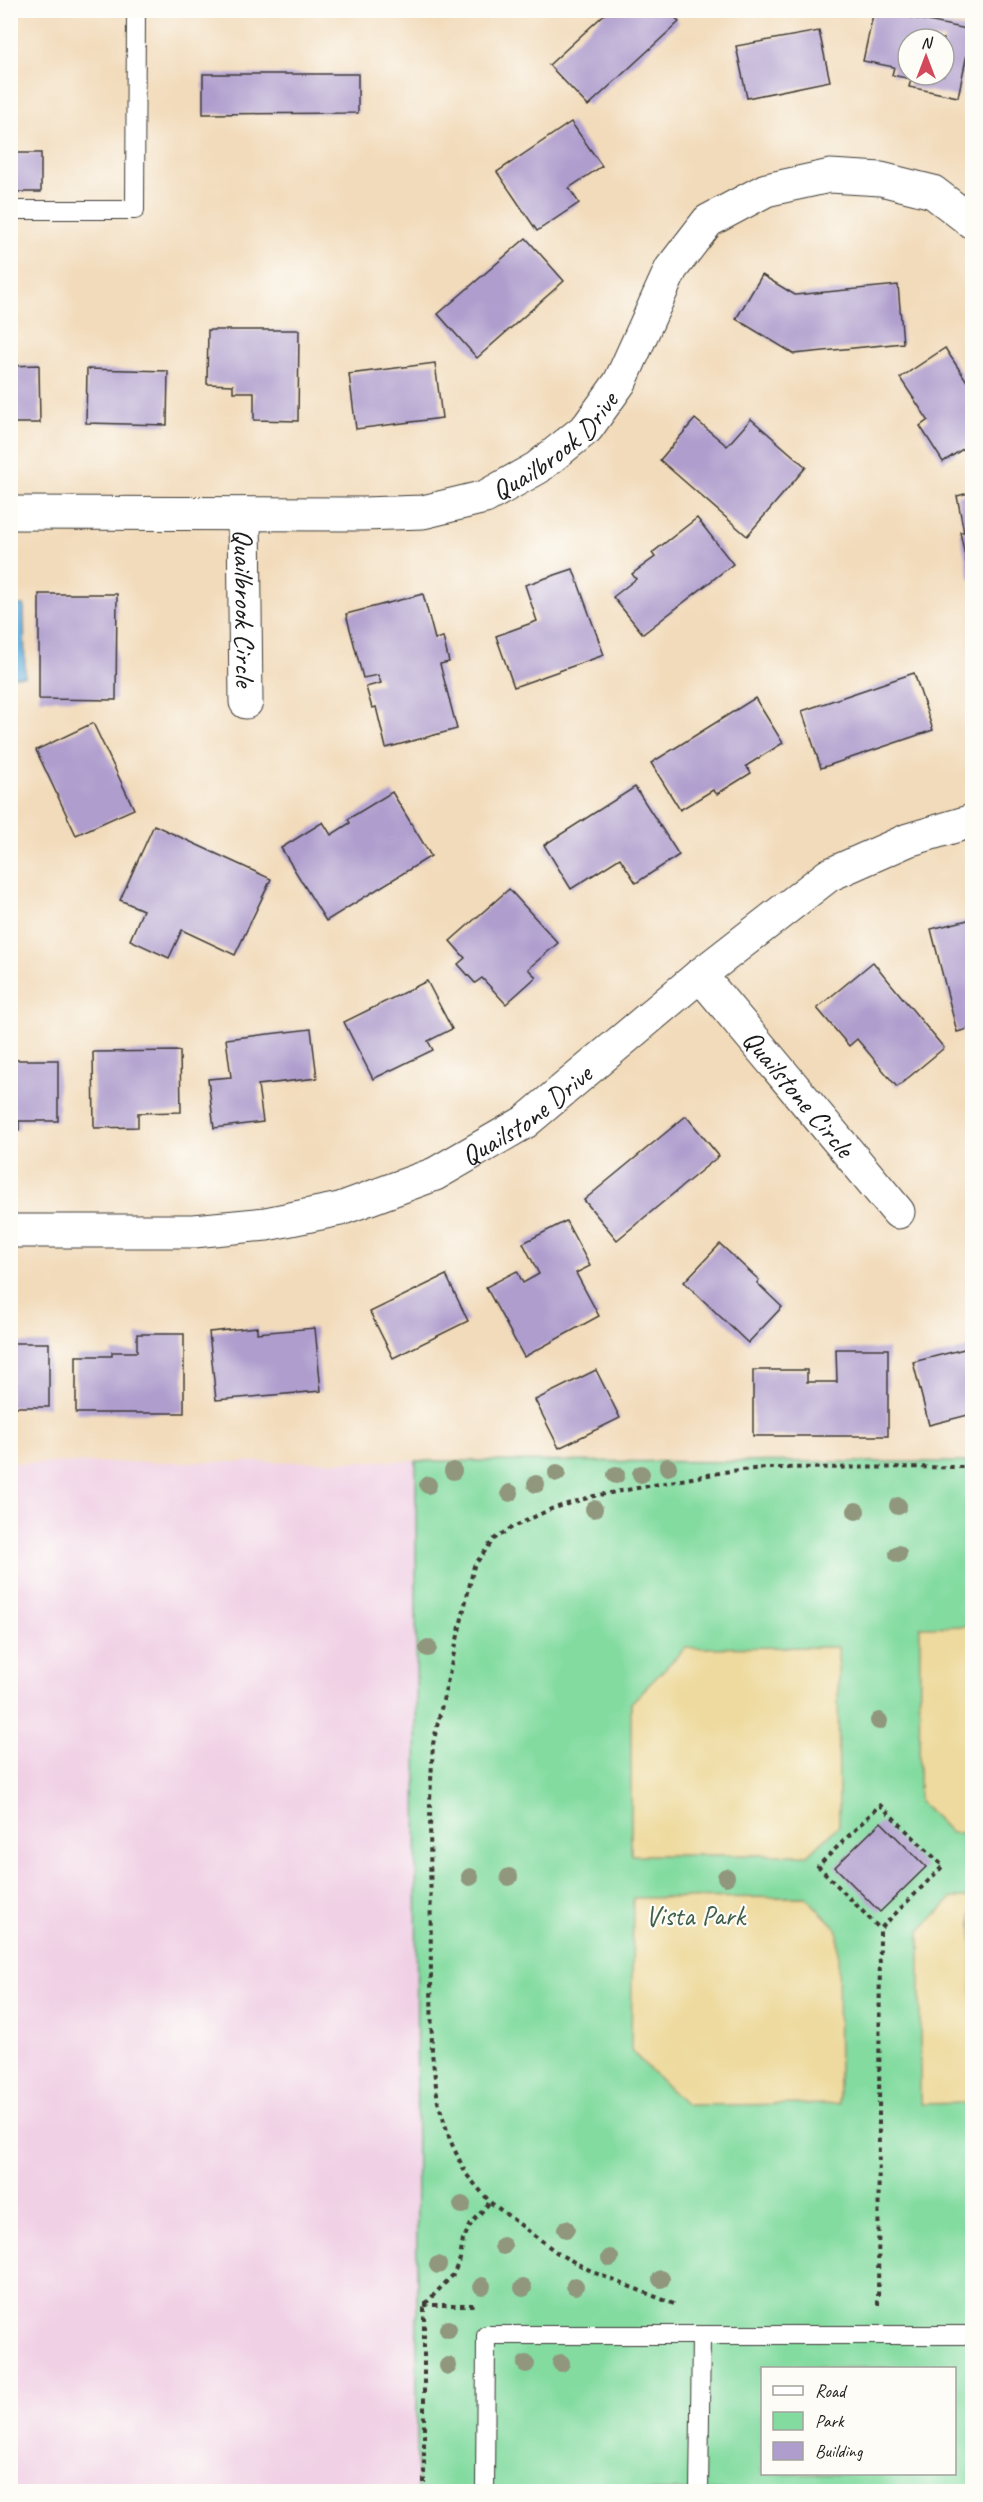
<svg xmlns="http://www.w3.org/2000/svg" width="983" height="2502" font-family="Caveat,sans-serif">
<style>
.built{fill:#f0d0e5}
.green{fill:#83dba0;stroke:#507c5e;stroke-width:1.5;fill-rule:evenodd}
.sand{fill:#eeda9e;stroke:#857b5d;stroke-width:1.5}
.water{fill:#64addb;stroke:#40647c;stroke-width:1.5}
.building{fill:#af9dcd;fill-rule:evenodd}
.lines{fill:none;stroke-linecap:round;stroke-linejoin:round}
.lane-casing{stroke:#3c3934;stroke-width:20}
.street-casing{stroke:#3c3934;stroke-width:35}
.path{stroke:#3c3934;stroke-width:4;stroke-dasharray:4.5 4.5;stroke-linecap:butt}
.lane{stroke:#fff;stroke-width:18}
.street{stroke:#fff;stroke-width:33}
.tree{fill:#90977d}
.labels{text-anchor:middle;stroke-width:4.5;stroke-linejoin:round;paint-order:stroke}
.street-label{font-size:28px;fill:#1c1c1c;stroke:#fdfcf7}
.park-label{font-size:28px;fill:#405f4a;stroke:#fdfcf7}
</style>
<rect width="100%" height="100%" fill="#fdfcf7"/>
<filter id="ink" filterUnits="userSpaceOnUse"><feTurbulence type="fractalNoise" baseFrequency=".0167" numOctaves="2"/><feDisplacementMap in="SourceGraphic" scale="12" xChannelSelector="R" yChannelSelector="G"/><feConvolveMatrix kernelMatrix="1 2 1 2 8 2 1 2 1" color-interpolation-filters="sRGB"/></filter>
<filter id="wash" filterUnits="userSpaceOnUse"><feTurbulence type="fractalNoise" baseFrequency=".008" numOctaves="4" result="noise"/><feDisplacementMap in="SourceGraphic" scale="24" xChannelSelector="R" yChannelSelector="G"/><feGaussianBlur stdDeviation="1.35" result="paint"/><feColorMatrix in="noise" values="0 0 0 0 0 0 0 0 0 0 0 0 0 0 0 0 0 1.4 0 .05"/><feComposite in="paint" operator="in"/></filter>
<g filter="url(#wash)">
<rect width="100%" height="100%" fill="#f2dbbb"/>
<polygon class="built" points="416,1461 417,2491 11,2491 10,1463"/>
<path class="green" d="M416,1461L972,1462V2491H417ZM762,2368H954V2474H762Z"/>
<g class="sand">
<polygon points="972,1626 972,1833 951,1833 919,1801 920,1627"/>
<polygon points="838,1647 839,1825 808,1855 631,1855 631,1703 685,1648"/>
<polygon points="806,1897 838,1930 839,2104 686,2105 631,2051 633,1898"/>
<polygon points="952,1898 972,1898 972,2103 920,2104 920,1931"/>
</g>
<polygon class="water" points="10,605 24,605 25,676 11,676"/>
<g id="blocks">
<g class="building">
<polygon points="609,10 669,10 679,22 588,106 549,65"/>
<path d="M874,10L972,30L958,97L909,87L911,79L892,75L894,67L863,61ZM908,39H944V75H908Z"/>
<polygon points="819,31 830,81 747,98 736,46"/>
<polygon points="203,74 358,74 358,113 203,114"/>
<polygon points="571,122 602,166 569,188 579,203 537,231 497,172"/>
<rect x="10" y="153" width="31" height="39"/>
<polygon points="526,238 564,281 477,358 438,314"/>
<polygon points="762,275 795,295 898,285 903,343 794,354 736,319"/>
<polygon points="208,330 299,330 298,421 254,420 254,392 233,392 233,385 207,384"/>
<polygon points="945,348 972,389 972,443 943,462 920,426 928,420 900,378"/>
<polygon points="435,363 442,418 356,429 349,374"/>
<polygon points="39,365 40,423 10,423 10,366"/>
<polygon points="87,369 168,371 167,425 86,423"/>
<polygon points="695,419 727,446 751,419 806,467 747,536 660,460"/>
<polygon points="972,492 972,579 970,580 960,532 964,532 957,496"/>
<polygon points="697,518 733,564 643,634 613,597 636,579 632,574 655,557 652,553"/>
<polygon points="573,569 604,655 514,687 496,636 537,621 525,585"/>
<polygon points="39,594 117,594 116,700 39,699"/>
<polygon points="423,594 435,639 443,637 449,662 440,664 457,729 386,748 376,707 372,708 366,687 381,683 378,675 363,678 346,614"/>
<polygon points="914,673 933,730 821,768 802,711"/>
<polygon points="755,698 783,743 746,766 751,773 717,794 713,790 680,810 651,763"/>
<polygon points="93,723 134,809 76,835 36,750"/>
<polygon points="635,787 679,855 636,883 620,858 571,889 544,845"/>
<polygon points="392,792 431,856 326,921 281,848 323,822 331,835 350,823 348,819"/>
<polygon points="154,825 271,879 235,955 182,930 169,958 130,940 143,910 120,900"/>
<polygon points="509,889 558,943 528,969 536,977 506,1004 482,978 475,983 458,964 465,958 450,941"/>
<polygon points="972,919 972,1028 957,1032 931,929"/>
<polygon points="873,962 944,1048 897,1087 857,1039 849,1046 817,1008"/>
<polygon points="427,981 452,1029 428,1041 433,1050 373,1079 344,1022"/>
<polygon points="311,1029 317,1078 258,1085 263,1122 214,1128 208,1079 231,1077 226,1039"/>
<polygon points="10,1043 14,1043 14,1060 58,1060 58,1121 19,1121 19,1130 10,1130"/>
<polygon points="180,1051 181,1112 138,1113 138,1127 94,1128 93,1052"/>
<polygon points="686,1116 719,1156 617,1240 584,1200"/>
<polygon points="566,1221 590,1266 576,1273 599,1316 524,1357 486,1287 517,1271 523,1283 539,1274 523,1243"/>
<polygon points="720,1244 759,1280 757,1283 782,1307 748,1343 684,1282"/>
<polygon points="446,1275 468,1321 393,1358 370,1312"/>
<polygon points="257,1327 257,1333 315,1328 321,1391 216,1400 209,1332"/>
<polygon points="137,1334 184,1334 184,1413 76,1413 76,1356 112,1356 112,1352 137,1352"/>
<rect x="10" y="1343" width="39" height="64"/>
<polygon points="972,1347 972,1414 929,1425 913,1362"/>
<polygon points="836,1349 888,1349 888,1436 753,1436 753,1370 807,1370 807,1382 837,1382"/>
<polygon points="596,1370 620,1418 559,1448 535,1400"/>
<polygon points="881,1822 926,1867 880,1912 835,1867"/>
</g>
</g>
</g>
<g filter="url(#ink)">
<use href="#blocks" fill-opacity="0" stroke="#3c3934" stroke-width="1.5"/>
<g class="lines">
<g class="lane-casing">
<g id="lane">
<polyline points="10,210 135,210 136,10"/>
<polyline points="485,2492 486,2335 972,2335"/>
<polyline points="699,2492 701,2336"/>
</g>
</g>
<g class="street-casing">
<g id="street">
<path id="s1" d="M10,513L363,514L423,512L485,497L537,468L587,428L620,382L671,269L708,221L766,190L830,176L881,179L933,192L972,222"/>
<path id="s2" d="M244,514L246,702"/>
<path id="s3" d="M700,975L898,1212"/>
<path id="s4" d="M10,1231H194L266,1224L340,1209L435,1174L525,1122L700,975L829,875L908,840L972,821"/>
</g>
</g>
<g class="path">
<polyline points="674,2304 595,2273 559,2254 490,2202 466,2174 450,2140 438,2102 432,2053 431,1982 430,1800 433,1744 474,1566 494,1539 511,1528 551,1509 594,1496 730,1471 765,1468 972,1467"/>
<polyline points="424,2305 478,2305"/>
<polyline points="878,2305 880,1929 943,1866 880,1805 818,1866 880,1929"/>
<polyline points="424,2492 424,2305 453,2275 460,2259 463,2240 471,2224 490,2202"/>
</g>
<use href="#lane" class="lane"/>
<use href="#street" class="street"/>
</g>
<g class="tree">
<circle cx="668" cy="1467" r="9"/>
<circle cx="453" cy="1471" r="9"/>
<circle cx="557" cy="1473" r="9"/>
<circle cx="641" cy="1474" r="9"/>
<circle cx="616" cy="1475" r="9"/>
<circle cx="536" cy="1484" r="9"/>
<circle cx="428" cy="1485" r="9"/>
<circle cx="510" cy="1493" r="9"/>
<circle cx="898" cy="1506" r="9"/>
<circle cx="594" cy="1509" r="9"/>
<circle cx="856" cy="1511" r="9"/>
<circle cx="898" cy="1554" r="9"/>
<circle cx="428" cy="1648" r="9"/>
<circle cx="879" cy="1721" r="9"/>
<circle cx="470" cy="1877" r="9"/>
<circle cx="509" cy="1877" r="9"/>
<circle cx="726" cy="1877" r="9"/>
<circle cx="462" cy="2205" r="9"/>
<circle cx="566" cy="2229" r="9"/>
<circle cx="503" cy="2246" r="9"/>
<circle cx="610" cy="2258" r="9"/>
<circle cx="438" cy="2265" r="9"/>
<circle cx="661" cy="2279" r="9"/>
<circle cx="482" cy="2286" r="9"/>
<circle cx="575" cy="2286" r="9"/>
<circle cx="523" cy="2288" r="9"/>
<circle cx="448" cy="2329" r="9"/>
<circle cx="561" cy="2363" r="9"/>
<circle cx="526" cy="2364" r="9"/>
<circle cx="448" cy="2366" r="9"/>
</g>
</g>
<g class="labels">
<g class="street-label">
<text dy="10" stroke="none"><textPath href="#s1" startOffset="564">Quailbrook Drive</textPath></text>
<text dy="10" stroke="none"><textPath href="#s2" startOffset="94">Quailbrook Circle</textPath></text>
<text dy="10" stroke="none"><textPath href="#s3" startOffset="154">Quailstone Circle</textPath></text>
<text dy="10" stroke="none"><textPath href="#s4" startOffset="542">Quailstone Drive</textPath></text>
</g>
<g class="park-label">
<text x="695" y="1925">Vista Park</text>
</g>
</g>
<rect width="983" height="2502" fill="none" stroke="#fdfcf7" stroke-width="36"/>
<rect x="761" y="2367" width="195" height="108" fill="#fdfcf7" stroke="#a3a29f" stroke-width="1.5"/>
<rect x="773" y="2386" width="30" height="9" fill="#ffffff" stroke="#a3a29f" stroke-width="1.5"/>
<text x="815" y="2397" font-size="18" fill="#1c1c1c">Road</text>
<rect x="773" y="2412" width="30" height="18" fill="#83dba0" stroke="#a3a29f" stroke-width="1.5"/>
<text x="815" y="2427" font-size="18" fill="#1c1c1c">Park</text>
<rect x="773" y="2442" width="30" height="18" fill="#af9dcd" stroke="#a3a29f" stroke-width="1.5"/>
<text x="815" y="2457" font-size="18" fill="#1c1c1c">Building</text>
<g transform="translate(926 57)"><circle r="28" fill="#fdfcf7" stroke="#a3a29f" stroke-width="1.5"/>
<path d="M0-4.5L10 22L0 15L-10 22Z" fill="#d1495b"/>
<text y="-9" font-size="16" font-weight="bold" text-anchor="middle" fill="#1c1c1c">N</text>
</g>
</svg>
